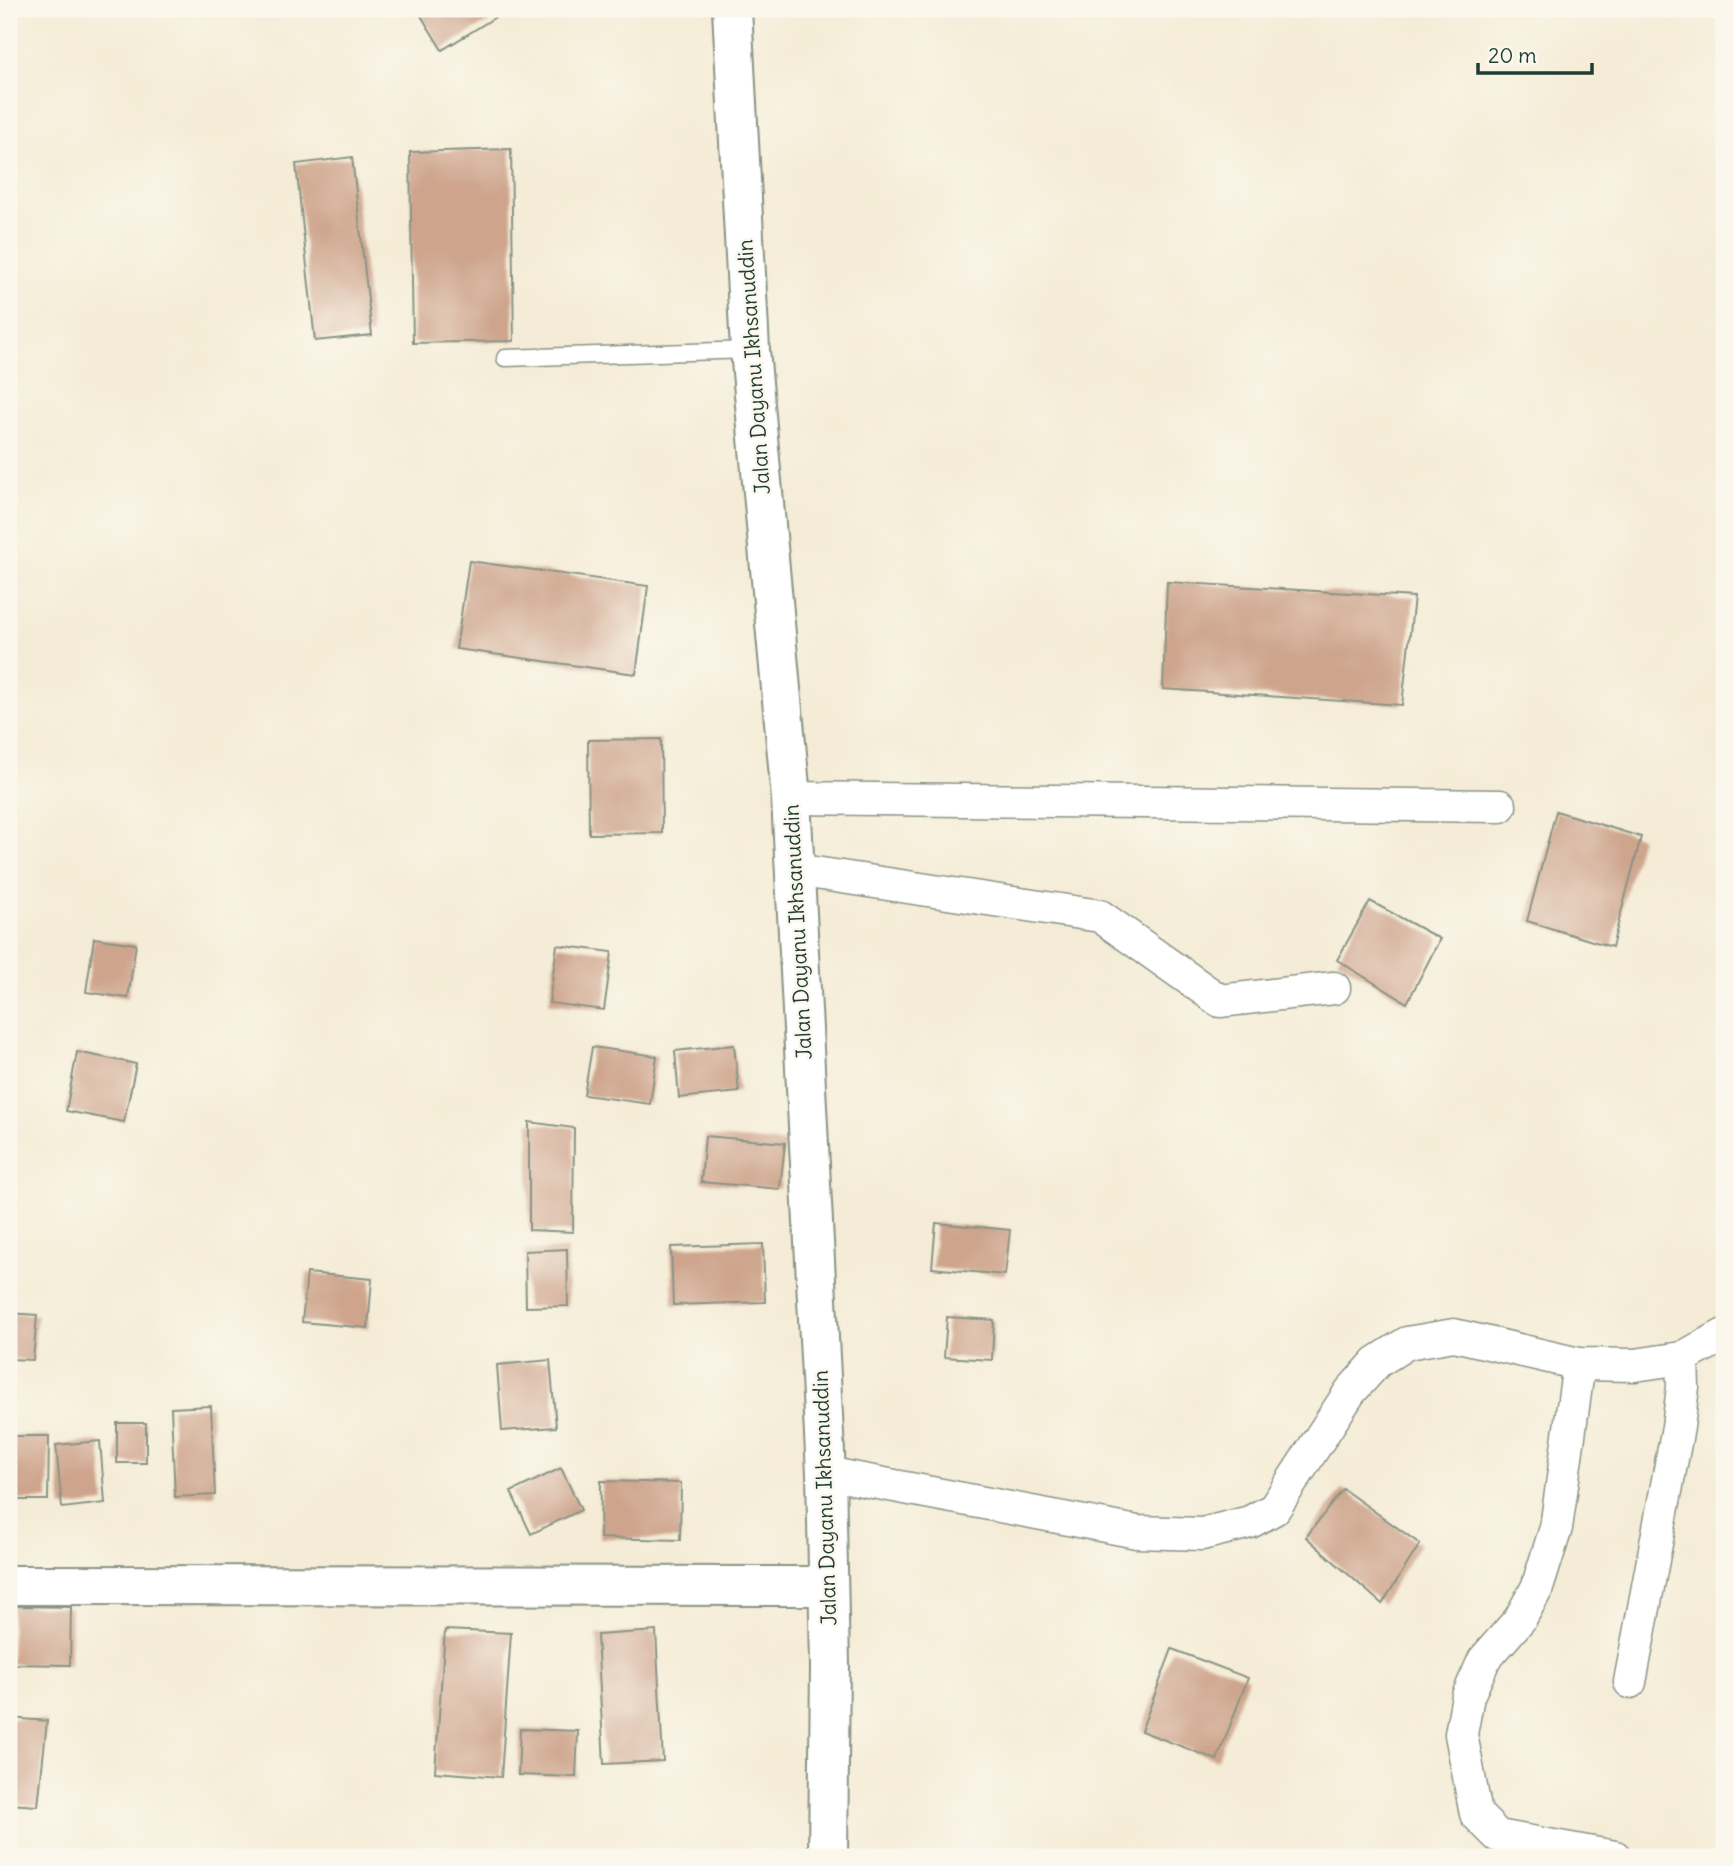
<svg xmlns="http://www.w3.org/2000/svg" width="1733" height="1866" font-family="Delius,sans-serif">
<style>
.building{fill:#cea48c}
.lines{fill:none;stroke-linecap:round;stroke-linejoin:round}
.lane-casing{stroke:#8a9485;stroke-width:19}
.street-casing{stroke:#8a9485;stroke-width:35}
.secondary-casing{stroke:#8a9485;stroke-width:42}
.primary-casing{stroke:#8a9485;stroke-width:42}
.lane{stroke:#fff;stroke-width:16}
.street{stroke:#fff;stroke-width:32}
.secondary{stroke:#fff;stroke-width:38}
.primary{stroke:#fff;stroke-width:38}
.labels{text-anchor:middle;stroke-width:5;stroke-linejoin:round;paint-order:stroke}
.street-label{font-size:21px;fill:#1f3d34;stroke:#fbf7ec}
</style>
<rect width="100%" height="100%" fill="#fbf7ec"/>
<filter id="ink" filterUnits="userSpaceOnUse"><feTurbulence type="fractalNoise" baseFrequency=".0143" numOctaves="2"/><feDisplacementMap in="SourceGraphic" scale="14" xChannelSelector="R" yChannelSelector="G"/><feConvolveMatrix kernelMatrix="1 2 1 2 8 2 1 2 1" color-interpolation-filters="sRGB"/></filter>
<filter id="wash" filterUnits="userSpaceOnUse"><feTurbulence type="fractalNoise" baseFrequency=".00686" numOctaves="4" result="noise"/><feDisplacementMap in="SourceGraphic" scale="28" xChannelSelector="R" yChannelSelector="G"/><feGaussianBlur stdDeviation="1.57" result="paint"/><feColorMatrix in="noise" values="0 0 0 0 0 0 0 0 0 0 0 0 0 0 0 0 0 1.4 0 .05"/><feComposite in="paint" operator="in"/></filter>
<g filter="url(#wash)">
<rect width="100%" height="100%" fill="#f4ecd6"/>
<g id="blocks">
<g class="building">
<polygon points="417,9 492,9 497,16 442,50"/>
<polygon points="511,149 514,341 413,343 410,152"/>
<polygon points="352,157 372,335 315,341 296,164"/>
<polygon points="469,561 648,586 636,674 456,649"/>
<polygon points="1167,582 1414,597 1402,705 1163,689"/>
<polygon points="661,739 662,833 589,834 588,740"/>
<polygon points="1556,811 1641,837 1612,947 1527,921"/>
<polygon points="1370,901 1440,939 1407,1003 1337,960"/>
<polygon points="94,938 136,944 128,998 86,992"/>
<polygon points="557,945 612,952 604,1010 549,1003"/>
<polygon points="734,1045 739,1092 679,1098 675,1051"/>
<polygon points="592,1047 657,1056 650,1104 584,1095"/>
<polygon points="77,1052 136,1064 124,1122 66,1111"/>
<polygon points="529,1122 574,1128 573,1232 529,1230"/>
<polygon points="705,1136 785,1143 780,1189 701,1182"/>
<polygon points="936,1223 1010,1230 1005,1275 932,1268"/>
<polygon points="763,1244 765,1302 673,1305 671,1247"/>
<polygon points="567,1249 568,1306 526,1307 525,1251"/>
<polygon points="307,1273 372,1279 368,1328 302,1322"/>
<polygon points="9,1313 37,1315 33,1360 9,1359"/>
<polygon points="947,1317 994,1320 992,1360 944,1357"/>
<polygon points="550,1360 556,1427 502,1431 497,1365"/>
<polygon points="211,1406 215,1495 175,1497 171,1408"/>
<rect x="117" y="1423" width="29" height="40"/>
<polygon points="9,1436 49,1436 48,1500 9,1500"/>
<polygon points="100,1441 105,1503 62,1508 56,1445"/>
<polygon points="561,1468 581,1510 531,1534 511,1492"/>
<polygon points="601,1481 681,1483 680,1540 600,1538"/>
<polygon points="1343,1489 1420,1544 1382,1604 1306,1537"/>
<polygon points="12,1606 71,1607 70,1665 11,1664"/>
<polygon points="445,1630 511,1633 501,1777 435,1772"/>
<polygon points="656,1631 663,1761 604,1764 597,1635"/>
<polygon points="1172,1649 1248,1678 1217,1760 1141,1731"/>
<polygon points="9,1718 47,1721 38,1806 9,1804"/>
<polygon points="520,1729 578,1731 576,1777 518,1775"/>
</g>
</g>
</g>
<g filter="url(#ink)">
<use href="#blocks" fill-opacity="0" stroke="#8a9485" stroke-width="2"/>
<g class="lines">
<g class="lane-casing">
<polyline id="lane" points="505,358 750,350"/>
</g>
<g class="street-casing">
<g id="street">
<polyline points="791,798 1500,806"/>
<polyline points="795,870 1100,916 1220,1001 1334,988"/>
<polyline points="1579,1364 1556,1528 1537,1588 1520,1619 1484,1660 1468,1696 1461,1734 1476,1814 1498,1836 1615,1857"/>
<polyline points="826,1473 1137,1532 1202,1534 1250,1522 1274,1509 1350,1392 1377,1362 1407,1343 1454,1335 1579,1364 1635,1365 1682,1358 1724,1335"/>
<polyline points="1630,1682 1678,1427 1683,1387 1682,1358"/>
</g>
</g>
<g class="secondary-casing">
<polyline id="secondary" points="9,1585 828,1586"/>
</g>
<g class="primary-casing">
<polyline id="primary" points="732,9 750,350 791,798 826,1473 830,1665 828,1857"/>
</g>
<use href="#lane" class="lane"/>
<use href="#street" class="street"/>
<use href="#secondary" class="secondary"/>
<use href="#primary" class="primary"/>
</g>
</g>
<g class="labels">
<g class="street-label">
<text transform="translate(754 367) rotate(-94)" y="7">Jalan Dayanu Ikhsanuddin</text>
<text transform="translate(798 932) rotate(-93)" y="7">Jalan Dayanu Ikhsanuddin</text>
<text transform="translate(825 1498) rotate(-92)" y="7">Jalan Dayanu Ikhsanuddin</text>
</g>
</g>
<rect width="1733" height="1866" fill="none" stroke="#fbf7ec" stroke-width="35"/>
<path d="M1478 63v10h114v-10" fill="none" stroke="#1f3d34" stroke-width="3.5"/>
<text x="1488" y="63" font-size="21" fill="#1f3d34" stroke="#fbf7ec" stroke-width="5" paint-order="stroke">20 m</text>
</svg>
